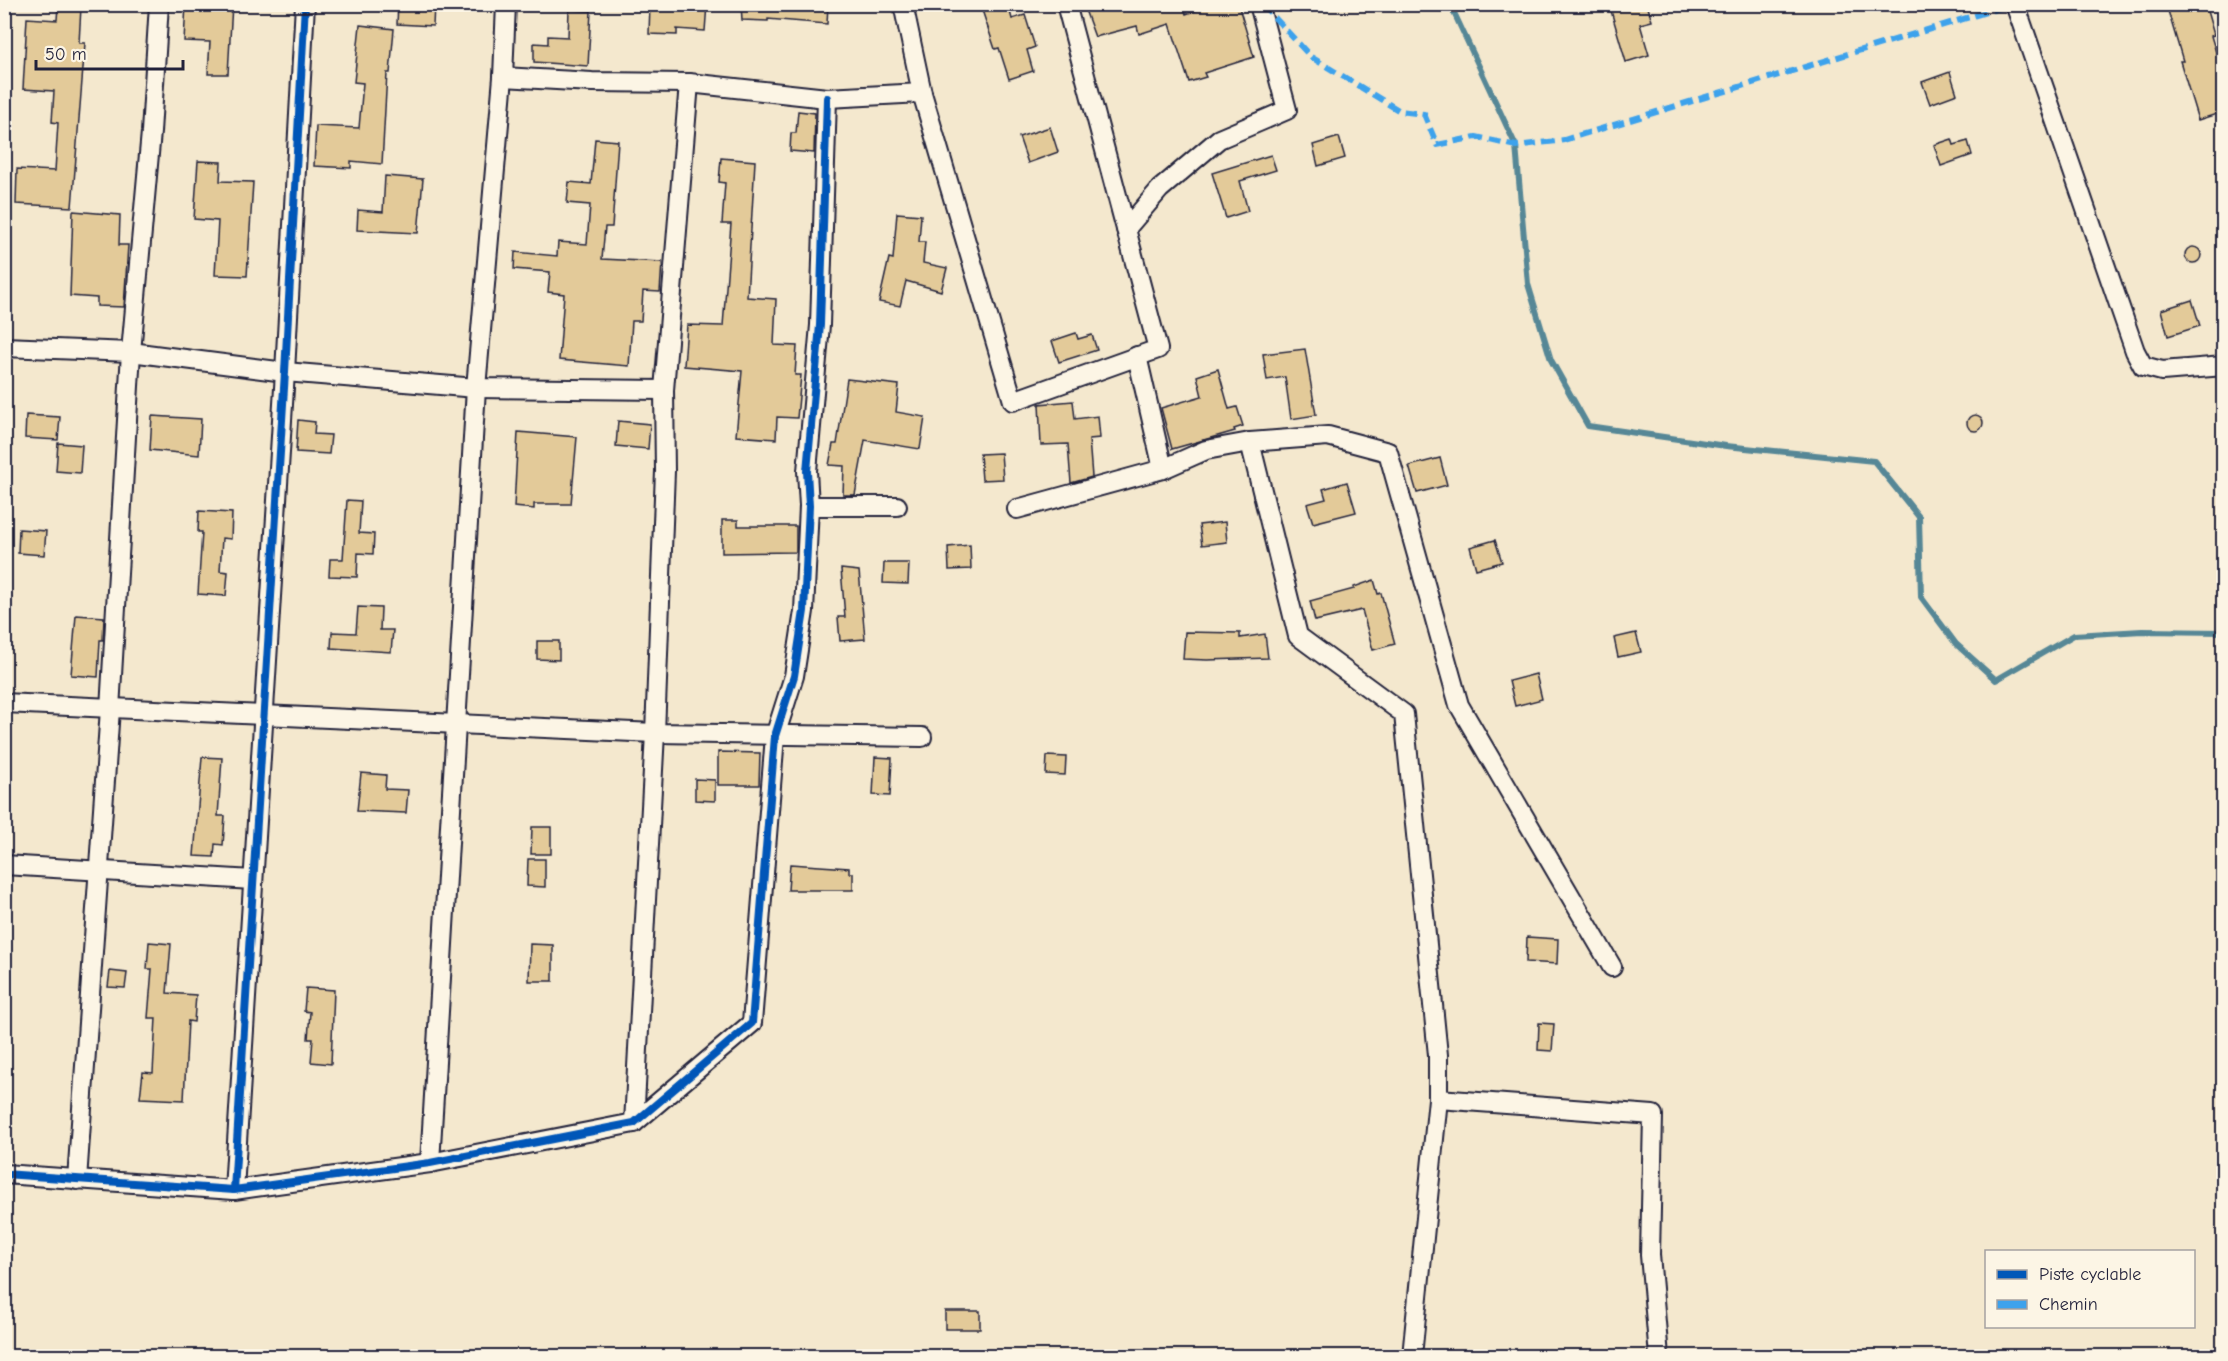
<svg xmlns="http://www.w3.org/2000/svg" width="2228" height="1361" font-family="'Comic Neue',sans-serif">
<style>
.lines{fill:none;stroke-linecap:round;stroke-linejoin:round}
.stream{stroke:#568796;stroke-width:6}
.building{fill:#e3ca99;stroke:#22223b;stroke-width:1.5}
.minor-casing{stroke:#22223b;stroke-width:22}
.minor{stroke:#fcf5e5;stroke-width:18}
.quiet{stroke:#3ea2ec;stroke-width:6;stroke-dasharray:12 6;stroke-linecap:butt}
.cycleway-casing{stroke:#fcf5e5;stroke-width:11}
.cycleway{stroke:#0057b8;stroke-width:8}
</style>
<rect width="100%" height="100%" fill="#f4e8ce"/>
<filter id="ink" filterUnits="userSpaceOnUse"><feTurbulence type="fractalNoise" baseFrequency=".0167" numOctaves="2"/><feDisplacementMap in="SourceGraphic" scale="12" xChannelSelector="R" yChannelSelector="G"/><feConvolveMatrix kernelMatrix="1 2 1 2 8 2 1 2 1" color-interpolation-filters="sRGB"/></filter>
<g filter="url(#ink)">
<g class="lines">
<polyline class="stream" points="1450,4 1516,146 1528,284 1551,360 1588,426 1726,446 1874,461 1919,517 1921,597 1956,644 1996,680 2074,635 2142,631 2224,632"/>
</g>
<g class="building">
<polygon points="186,4 232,4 228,74 208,74 210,42 184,41"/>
<polygon points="398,4 434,4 433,26 397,24"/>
<polygon points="650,4 707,4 705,31 677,29 677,35 649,34"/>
<polygon points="741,4 828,4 827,24 768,19 768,21 742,20"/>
<polygon points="980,4 1008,4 1012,19 1025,15 1035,47 1027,50 1033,71 1009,79 999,48 995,49"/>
<polygon points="1093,4 1183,4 1186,14 1214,4 1238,4 1254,57 1204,73 1206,77 1189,82 1170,24 1139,34 1137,26 1095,37 1084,7"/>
<polygon points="1609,4 1647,4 1652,21 1640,24 1649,55 1626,62"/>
<polygon points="2166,4 2205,4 2214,35 2211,36 2223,75 2223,112 2198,120 2180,61 2183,61"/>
<polygon points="58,6 81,7 79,43 85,43 72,207 16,204 17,169 55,171 58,123 52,122 54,91 23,89 27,18 57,20"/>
<polygon points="569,10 591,11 588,66 534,62 534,43 548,44 548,36 568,37"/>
<polygon points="360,25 394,29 390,73 387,73 382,164 351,161 351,168 314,166 316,126 359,128 363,83 354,82"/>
<polygon points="1950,72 1957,94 1930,104 1922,82"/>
<polygon points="798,111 815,113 814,153 790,151 791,133 796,133"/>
<polygon points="1050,127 1058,152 1028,163 1019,137"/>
<polygon points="1339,137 1345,158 1318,166 1313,145"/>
<polygon points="595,139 618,141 612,227 605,227 602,259 662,262 660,292 643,291 641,321 632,321 629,366 559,360 564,294 548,292 550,272 514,269 515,252 557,256 558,242 587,244 590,205 567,203 569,182 591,184"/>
<polygon points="1952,139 1954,145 1968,141 1972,155 1941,166 1934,145"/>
<polygon points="1271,155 1276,170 1240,181 1248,211 1226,218 1212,173"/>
<polygon points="721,158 755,161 747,297 776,299 774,345 797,346 795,375 801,375 797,418 777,417 776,439 736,436 742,371 684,366 687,325 723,326 731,224 722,224 725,183 719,182"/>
<polygon points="198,161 221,162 220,181 253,182 247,276 215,275 218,221 194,219"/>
<polygon points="385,176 423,179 418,233 357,230 358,210 383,212"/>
<polygon points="73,211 120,215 119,245 128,245 124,307 97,306 97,298 70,296"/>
<polygon points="897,213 921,215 919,242 925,242 923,263 947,268 941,291 906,281 900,306 879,302 889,258 893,259"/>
<circle cx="2193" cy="255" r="8"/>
<polygon points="2192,300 2200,326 2168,336 2161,310"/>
<polygon points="1076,333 1078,339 1092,335 1097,350 1059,362 1052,341"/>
<polygon points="1305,349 1316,415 1291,419 1285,377 1267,380 1263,354"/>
<polygon points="1218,369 1229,409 1237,407 1243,426 1234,429 1235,431 1172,449 1161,408 1202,396 1197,376"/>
<polygon points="847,379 899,385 896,412 925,417 920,449 865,440 855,495 843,495 844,466 829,465 833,444 837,444"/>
<polygon points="1073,401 1075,419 1098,416 1100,438 1089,439 1092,477 1071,483 1068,444 1041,445 1039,404"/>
<circle cx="1975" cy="423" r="8"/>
<polygon points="26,415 60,417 58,440 25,438"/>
<polygon points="152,416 201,419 199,455 150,450"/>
<polygon points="298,420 315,422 314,434 331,435 329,454 296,452"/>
<polygon points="618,421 650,424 648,449 616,446"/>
<polygon points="518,432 577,437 571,504 534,504 534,509 514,507"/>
<polygon points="58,443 82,445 80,473 56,471"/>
<polygon points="1001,453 1003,479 982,480 980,454"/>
<polygon points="1440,458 1447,485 1417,493 1409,466"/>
<polygon points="1347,482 1356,512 1313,523 1307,504 1326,499 1323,489"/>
<polygon points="347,500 361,501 359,533 374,534 373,554 358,553 357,577 329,576 330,559 343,559"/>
<polygon points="199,511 232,513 231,539 222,538 220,571 228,572 226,596 198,594 202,532 198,532"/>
<polygon points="722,520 738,520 738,526 796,526 796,552 722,553"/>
<polygon points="1225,522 1227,542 1202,545 1199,525"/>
<polygon points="19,529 46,531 44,555 18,553"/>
<polygon points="1495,540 1502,562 1476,569 1470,547"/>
<polygon points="970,545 971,569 949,570 948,547"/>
<polygon points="884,563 909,563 908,584 883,583"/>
<polygon points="841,569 859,571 865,639 840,641 838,617 845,617"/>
<polygon points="1374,580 1378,594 1381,593 1395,644 1373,650 1362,610 1315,621 1310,601 1354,589 1354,587"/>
<polygon points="358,607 381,608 380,630 393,630 391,652 331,648 332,632 356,633"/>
<polygon points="76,615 104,617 103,640 100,640 98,677 71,675"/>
<polygon points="1185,632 1240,633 1240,638 1265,634 1268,658 1207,660 1183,659"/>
<polygon points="1636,633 1641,652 1618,657 1614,638"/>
<polygon points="537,641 559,641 559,660 537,659"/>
<polygon points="1536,674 1542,699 1515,706 1509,681"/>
<polygon points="718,752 760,753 759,785 718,785"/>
<polygon points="1047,756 1066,757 1065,775 1046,774"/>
<polygon points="202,757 222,758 218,816 225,816 223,845 215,844 214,857 194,856"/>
<polygon points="875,757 892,758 890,796 873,795"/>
<polygon points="361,773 386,775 385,789 408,790 406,813 357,811"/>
<polygon points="695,779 715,780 715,801 695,800"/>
<polygon points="532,827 551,827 551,854 531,854"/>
<polygon points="528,859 545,859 545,887 527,886"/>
<polygon points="790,864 849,868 849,873 853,873 853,890 788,890"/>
<polygon points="1527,937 1558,939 1557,964 1526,962"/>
<polygon points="149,942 171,944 167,993 196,995 194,1022 188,1021 184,1100 140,1098 143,1072 153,1073 156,1018 148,1018 152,969 147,969"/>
<polygon points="530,944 553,945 553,981 529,981"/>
<polygon points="110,971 127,973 125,988 108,987"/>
<polygon points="306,988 334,990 331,1064 311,1062 313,1039 308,1039 310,1012 304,1011"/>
<polygon points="1539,1023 1554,1024 1552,1051 1538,1050"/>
<rect x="945" y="1311" width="35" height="18"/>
</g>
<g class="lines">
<g class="minor-casing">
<g id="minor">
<polyline points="903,4 922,93 1013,401 1158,349 1066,4"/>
<polyline points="2015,4 2135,351 2143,366 2162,371 2224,366"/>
<polyline points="503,77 592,82 689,83 827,98 922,93"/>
<polyline points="1126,229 1160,189 1219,139 1287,110 1259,4"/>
<polyline points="4,347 131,352 285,372 476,388 664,390"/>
<polyline points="1137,356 1163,469 1206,450 1250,442 1328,436 1388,452 1459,705 1612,967"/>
<polyline points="1250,442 1298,636 1404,714 1438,1055 1438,1099 1412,1356"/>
<polyline points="809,506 897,506"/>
<polyline points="1017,509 1163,469"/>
<polyline points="4,703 655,733 922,737"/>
<polyline points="4,865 253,880"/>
<polyline points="1438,1099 1653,1115 1650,1255 1659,1356"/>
<polyline points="634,1123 655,733 665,471 664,390 689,83"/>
<polyline points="430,1163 476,388 503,77 506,4"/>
<polyline points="4,1174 234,1190 430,1163 634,1123 752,1023 775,736 794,676 804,611 809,506 807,471 820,325 827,98"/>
<polyline points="77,1180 110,709 131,352 151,132 159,4"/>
<polyline points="234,1190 285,372 305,4"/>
</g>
</g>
<use href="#minor" class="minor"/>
<polyline class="quiet" points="1262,4 1311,57 1400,111 1424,114 1437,145 1476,137 1516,146 1564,140 2013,4"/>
<g class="cycleway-casing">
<g id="cycleway">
<polyline points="4,1174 234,1190 430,1163 634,1123 752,1023 775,736 794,676 804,611 809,506 807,471 820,325 827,98"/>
<polyline points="234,1190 285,372 305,4"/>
</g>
</g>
<use href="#cycleway" class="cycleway"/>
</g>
</g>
<rect width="2228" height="1361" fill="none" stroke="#fcf5e5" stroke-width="24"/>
<rect x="12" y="12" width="2204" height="1337" fill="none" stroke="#22223b" stroke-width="2" filter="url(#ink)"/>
<rect x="1985" y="1250" width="210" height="78" fill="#fcf5e5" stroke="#a5a1a1" stroke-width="1.5"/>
<rect x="1997" y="1270" width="30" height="9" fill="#0057b8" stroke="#a5a1a1" stroke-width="1.5"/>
<text x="2039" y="1280" font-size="18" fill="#22223b">Piste cyclable</text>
<rect x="1997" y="1300" width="30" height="9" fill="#3ea2ec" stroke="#a5a1a1" stroke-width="1.5"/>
<text x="2039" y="1310" font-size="18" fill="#22223b">Chemin</text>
<path d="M36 60v9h147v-9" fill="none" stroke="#22223b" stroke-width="3"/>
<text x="45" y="60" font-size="18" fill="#22223b" stroke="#fcf5e5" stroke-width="4.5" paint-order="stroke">50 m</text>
</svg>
